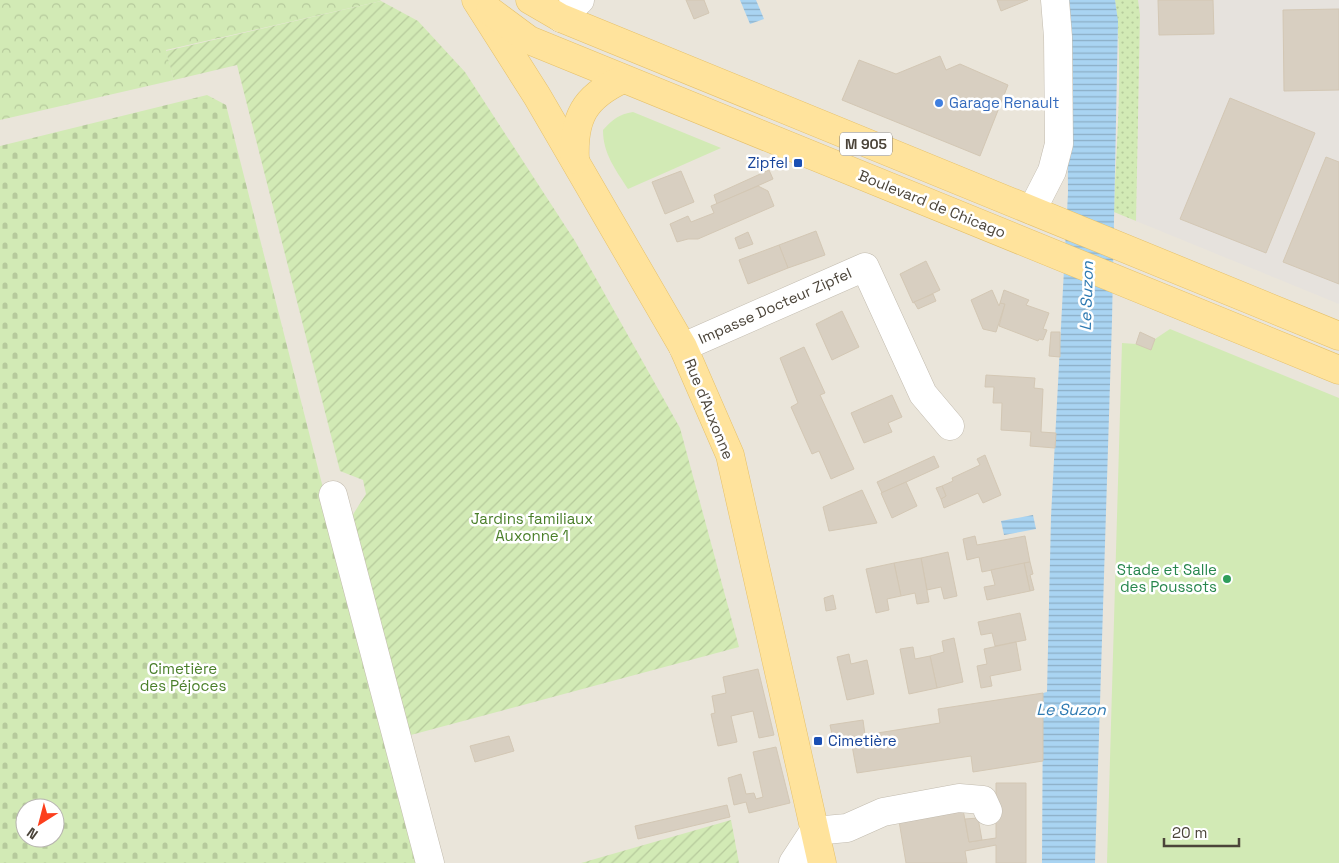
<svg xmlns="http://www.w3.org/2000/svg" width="1339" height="863" font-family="'Space Grotesk',sans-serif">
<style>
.residential{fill:#eae5da;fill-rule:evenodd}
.industrial{fill:#e6e2dd}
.grass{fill:url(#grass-dots)}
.forest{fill:url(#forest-crowns)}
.cemetery{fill:url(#cemetery-stones);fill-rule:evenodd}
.park{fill:#d2eab5}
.garden{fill:url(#garden-furrows)}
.water{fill:url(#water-rules)}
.building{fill:#d8cfc1;stroke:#d3c7b4}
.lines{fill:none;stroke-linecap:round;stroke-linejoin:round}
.minor-casing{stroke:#c2bbae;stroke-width:29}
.major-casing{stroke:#e6c16a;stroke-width:29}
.minor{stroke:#fff;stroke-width:28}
.major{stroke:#ffe39c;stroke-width:28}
.shop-dot{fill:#3f7fe0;stroke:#fff;stroke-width:2}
.transit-dot{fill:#1a4fb4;stroke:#fff;stroke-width:2}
.leisure-dot{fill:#2e9e5b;stroke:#fff;stroke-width:2}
.labels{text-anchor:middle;stroke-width:5;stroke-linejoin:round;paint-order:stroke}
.shield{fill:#fff;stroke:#817c74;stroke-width:1}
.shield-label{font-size:14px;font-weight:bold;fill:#4b4439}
.shop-label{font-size:15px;fill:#366cbe;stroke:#fff;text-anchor:start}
.transit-label{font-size:15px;fill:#164399;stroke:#fff;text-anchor:end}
.street-label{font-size:15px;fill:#4b4439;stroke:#fff}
.park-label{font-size:15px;fill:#4a7f2a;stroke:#fff}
.leisure-label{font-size:15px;fill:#27864d;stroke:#fff;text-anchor:end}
.water-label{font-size:16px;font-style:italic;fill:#2e7ab2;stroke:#fff}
</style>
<defs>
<pattern id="grass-dots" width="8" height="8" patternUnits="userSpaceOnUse" patternTransform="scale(1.25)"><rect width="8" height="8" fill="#d2eab5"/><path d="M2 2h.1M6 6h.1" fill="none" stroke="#b6ca9c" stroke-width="1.8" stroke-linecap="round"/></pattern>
<pattern id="forest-crowns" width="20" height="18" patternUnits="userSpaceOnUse" patternTransform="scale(1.25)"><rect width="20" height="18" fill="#d2eab5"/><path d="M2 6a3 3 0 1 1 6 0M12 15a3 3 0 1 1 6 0" fill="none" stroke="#b6ca9c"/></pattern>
<pattern id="cemetery-stones" width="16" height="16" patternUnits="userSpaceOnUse" patternTransform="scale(1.25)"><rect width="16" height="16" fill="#d2eab5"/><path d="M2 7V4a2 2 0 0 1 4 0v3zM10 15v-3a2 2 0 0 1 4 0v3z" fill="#b6ca9c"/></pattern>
<pattern id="garden-furrows" width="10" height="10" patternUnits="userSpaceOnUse" patternTransform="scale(1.25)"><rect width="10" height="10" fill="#d2eab5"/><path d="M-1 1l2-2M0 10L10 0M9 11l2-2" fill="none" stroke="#b6ca9c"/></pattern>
<pattern id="water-rules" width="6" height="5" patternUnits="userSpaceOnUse" patternTransform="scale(1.25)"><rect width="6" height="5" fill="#a9d4f2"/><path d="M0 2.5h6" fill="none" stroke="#8caec5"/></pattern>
</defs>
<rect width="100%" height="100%" fill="#f6f3ec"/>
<path class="residential" d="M0,0H1339V863H0ZM25,808H55V838H25Z"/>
<polygon class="industrial" points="1138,0 1339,0 1339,304 1136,221 1139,71"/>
<path class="grass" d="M1115,0H1138L1140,15L1136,221L1114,212C1116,144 1124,67 1115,0Z"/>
<polygon class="forest" points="0,0 380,0 381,1 166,50 174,80 0,120"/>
<path class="cemetery" d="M207,95L226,105L418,863H0V146ZM25,808H55V838H25Z"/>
<g class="park">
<path d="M633,112L721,148L628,189C616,170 603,154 603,130C612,120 619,114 633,112Z"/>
<polygon points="1170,329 1339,398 1339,863 1107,863 1122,343 1136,344 1150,349 1155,339"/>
</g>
<g class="garden">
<polygon points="381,1 418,21 465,72 575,241 680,428 739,647 407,736 352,516 366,494 363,480 340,471 237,65 174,80 166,51"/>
<polygon points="731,820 739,863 581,863"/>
</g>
<g class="water">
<polygon points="740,0 756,0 764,19 750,24"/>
<polygon points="1063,0 1115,0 1118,21 1112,320 1095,863 1042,863 1043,693 1047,692 1051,517 1068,193 1067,63"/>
<polygon points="1033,515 1036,529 1004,535 1001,521"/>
</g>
<g class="building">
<polygon points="686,0 704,0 709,13 694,19"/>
<polygon points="997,0 1028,0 1001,11"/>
<polygon points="1158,0 1213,0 1214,34 1159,35"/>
<polygon points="1339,9 1339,90 1284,91 1283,10"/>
<polygon points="940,56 946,70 960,64 1008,85 980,156 842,100 859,60 896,74"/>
<polygon points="1230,98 1315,133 1266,253 1180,219"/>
<polygon points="1326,157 1339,162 1339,284 1283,262"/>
<polygon points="769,170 773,179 717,204 714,195"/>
<polygon points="681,171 694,202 665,214 652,182"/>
<polygon points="758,186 768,191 774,206 698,239 688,239 677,242 670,224 688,216 691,222 714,213 711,206"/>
<polygon points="816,231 825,255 788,268 779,245"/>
<polygon points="748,232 753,244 739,249 735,238"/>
<polygon points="779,245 788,268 748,284 739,260"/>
<polygon points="926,261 940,290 913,303 900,274"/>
<polygon points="992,290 999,306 1000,303 1005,304 996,332 983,329 971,300"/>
<polygon points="1004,290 1029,300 1026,305 1049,313 1043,329 1047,330 1043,340 1039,339 1038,341 999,326 1005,304 1000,303"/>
<polygon points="933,294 936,301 918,309 914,302"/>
<polygon points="842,311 859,347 832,360 816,324"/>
<polygon points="1051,332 1060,332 1060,357 1049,356"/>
<polygon points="1140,332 1155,339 1151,350 1136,344"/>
<polygon points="804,347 825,393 820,395 854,469 831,479 819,451 812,454 791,407 798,403 780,358"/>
<polygon points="986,375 1035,378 1034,388 1043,389 1041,432 1056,433 1055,448 1030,446 1031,432 1001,430 1002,403 993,403 994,387 985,387"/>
<polygon points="892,395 902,417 888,423 892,432 864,443 851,413"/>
<polygon points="985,455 1001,495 983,503 978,493 944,508 941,499 946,496 942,486 953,481 952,478 980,465 977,459"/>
<polygon points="934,456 939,467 882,493 877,482"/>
<polygon points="906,482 917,506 892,518 881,493"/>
<polygon points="942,486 946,496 941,499 936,488"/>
<polygon points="862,490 877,523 829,531 823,507"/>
<polygon points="975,536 977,545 1025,536 1030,562 982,572 979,557 967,560 963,539"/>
<polygon points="948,552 957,596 944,599 941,587 927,590 921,558"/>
<polygon points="921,558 929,602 917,604 915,593 901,596 894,563"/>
<polygon points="1030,562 1033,574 1030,575 1034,590 1030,591 1024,563"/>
<polygon points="894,563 901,596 887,599 889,610 876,613 866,569"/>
<polygon points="1024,563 1030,591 987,600 984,587 995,585 991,570"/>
<polygon points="833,595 836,609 826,611 824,598"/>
<polygon points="1020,613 1026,640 995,646 992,633 981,635 978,622"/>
<polygon points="954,638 963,682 937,688 930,656 944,652 942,641"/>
<polygon points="1016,642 1021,670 990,676 992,686 981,688 977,666 987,664 984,649"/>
<polygon points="913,647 915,659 930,656 937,688 909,694 900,649"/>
<polygon points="849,654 851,664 867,660 874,694 847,700 837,657"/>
<polygon points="758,669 774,735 759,738 753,711 731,716 737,742 718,746 711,714 715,713 712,696 726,693 723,677"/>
<polygon points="1043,693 1043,761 973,772 971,756 857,773 851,740 834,743 830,725 863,720 865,735 940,723 938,709"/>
<polygon points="509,736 514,751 475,762 470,746"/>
<polygon points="776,747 790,803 749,813 746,802 734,805 728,778 741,774 746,794 754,793 756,799 763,797 753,752"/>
<polygon points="996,783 1026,783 1026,863 996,863 996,845 965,851 967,863 906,863 898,815 962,804 969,842 996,838"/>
<polygon points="727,805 730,817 638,839 635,826"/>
<polygon points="978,818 982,840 969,842 965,819"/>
</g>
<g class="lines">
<g class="minor-casing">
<g id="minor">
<polyline points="561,18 580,0"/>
<polyline points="1032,210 1052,171 1059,144 1058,37 1055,0"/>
<polyline points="683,347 865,267 923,394 950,426"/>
<polyline points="333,495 430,863"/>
<polyline points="793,863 814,831 847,828 883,812 959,798 983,800 988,811"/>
</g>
</g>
<g class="major-casing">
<g id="major">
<polyline points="476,0 537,96 683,347 730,455 822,863"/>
<polyline points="530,0 561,18 1339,336"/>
<polyline points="490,11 529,40 1339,370"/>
<path d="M575,160C573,118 584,97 623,79"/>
</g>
</g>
<use href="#minor" class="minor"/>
<use href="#major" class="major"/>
</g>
<circle class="shop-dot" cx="939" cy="103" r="5"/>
<g class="transit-dot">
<rect x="793" y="158" width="10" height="10" rx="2.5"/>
<rect x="813" y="736" width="10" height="10" rx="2.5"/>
</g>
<circle class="leisure-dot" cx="1227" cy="579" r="5"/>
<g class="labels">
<rect class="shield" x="840" y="132.5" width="52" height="23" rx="4"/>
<g class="shield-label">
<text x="866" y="149">M 905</text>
</g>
<g class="shop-label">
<text x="949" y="108">Garage Renault</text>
</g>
<g class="transit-label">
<text x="788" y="168">Zipfel</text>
<text x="828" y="746" text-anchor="start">Cimetière</text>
</g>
<g class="street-label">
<text transform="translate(932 204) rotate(22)" y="5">Boulevard de Chicago</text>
<text transform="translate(775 306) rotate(-24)" y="5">Impasse Docteur Zipfel</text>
<text transform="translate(709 409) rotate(68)" y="5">Rue d'Auxonne</text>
</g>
<g class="park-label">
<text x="532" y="524">Jardins familiaux<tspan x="532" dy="17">Auxonne 1</tspan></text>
<text x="183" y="674">Cimetière<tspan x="183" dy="17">des Péjoces</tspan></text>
</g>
<g class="leisure-label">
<text x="1217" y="575">Stade et Salle<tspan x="1217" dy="17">des Poussots</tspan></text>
</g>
<g class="water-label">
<text transform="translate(1086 296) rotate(-88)" y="6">Le Suzon</text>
<text x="1071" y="715">Le Suzon</text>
</g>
</g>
<g transform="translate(40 823) rotate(216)"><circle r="24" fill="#ffffff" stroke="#b7b4b0"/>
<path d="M0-4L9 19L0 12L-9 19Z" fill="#fc3f1d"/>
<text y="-8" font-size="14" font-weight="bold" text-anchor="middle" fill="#4b4439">N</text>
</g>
<path d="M1164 838v8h75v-8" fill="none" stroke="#4b4439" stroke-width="2.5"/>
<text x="1172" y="838" font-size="15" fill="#4b4439" stroke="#ffffff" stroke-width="4" paint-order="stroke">20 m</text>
</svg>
